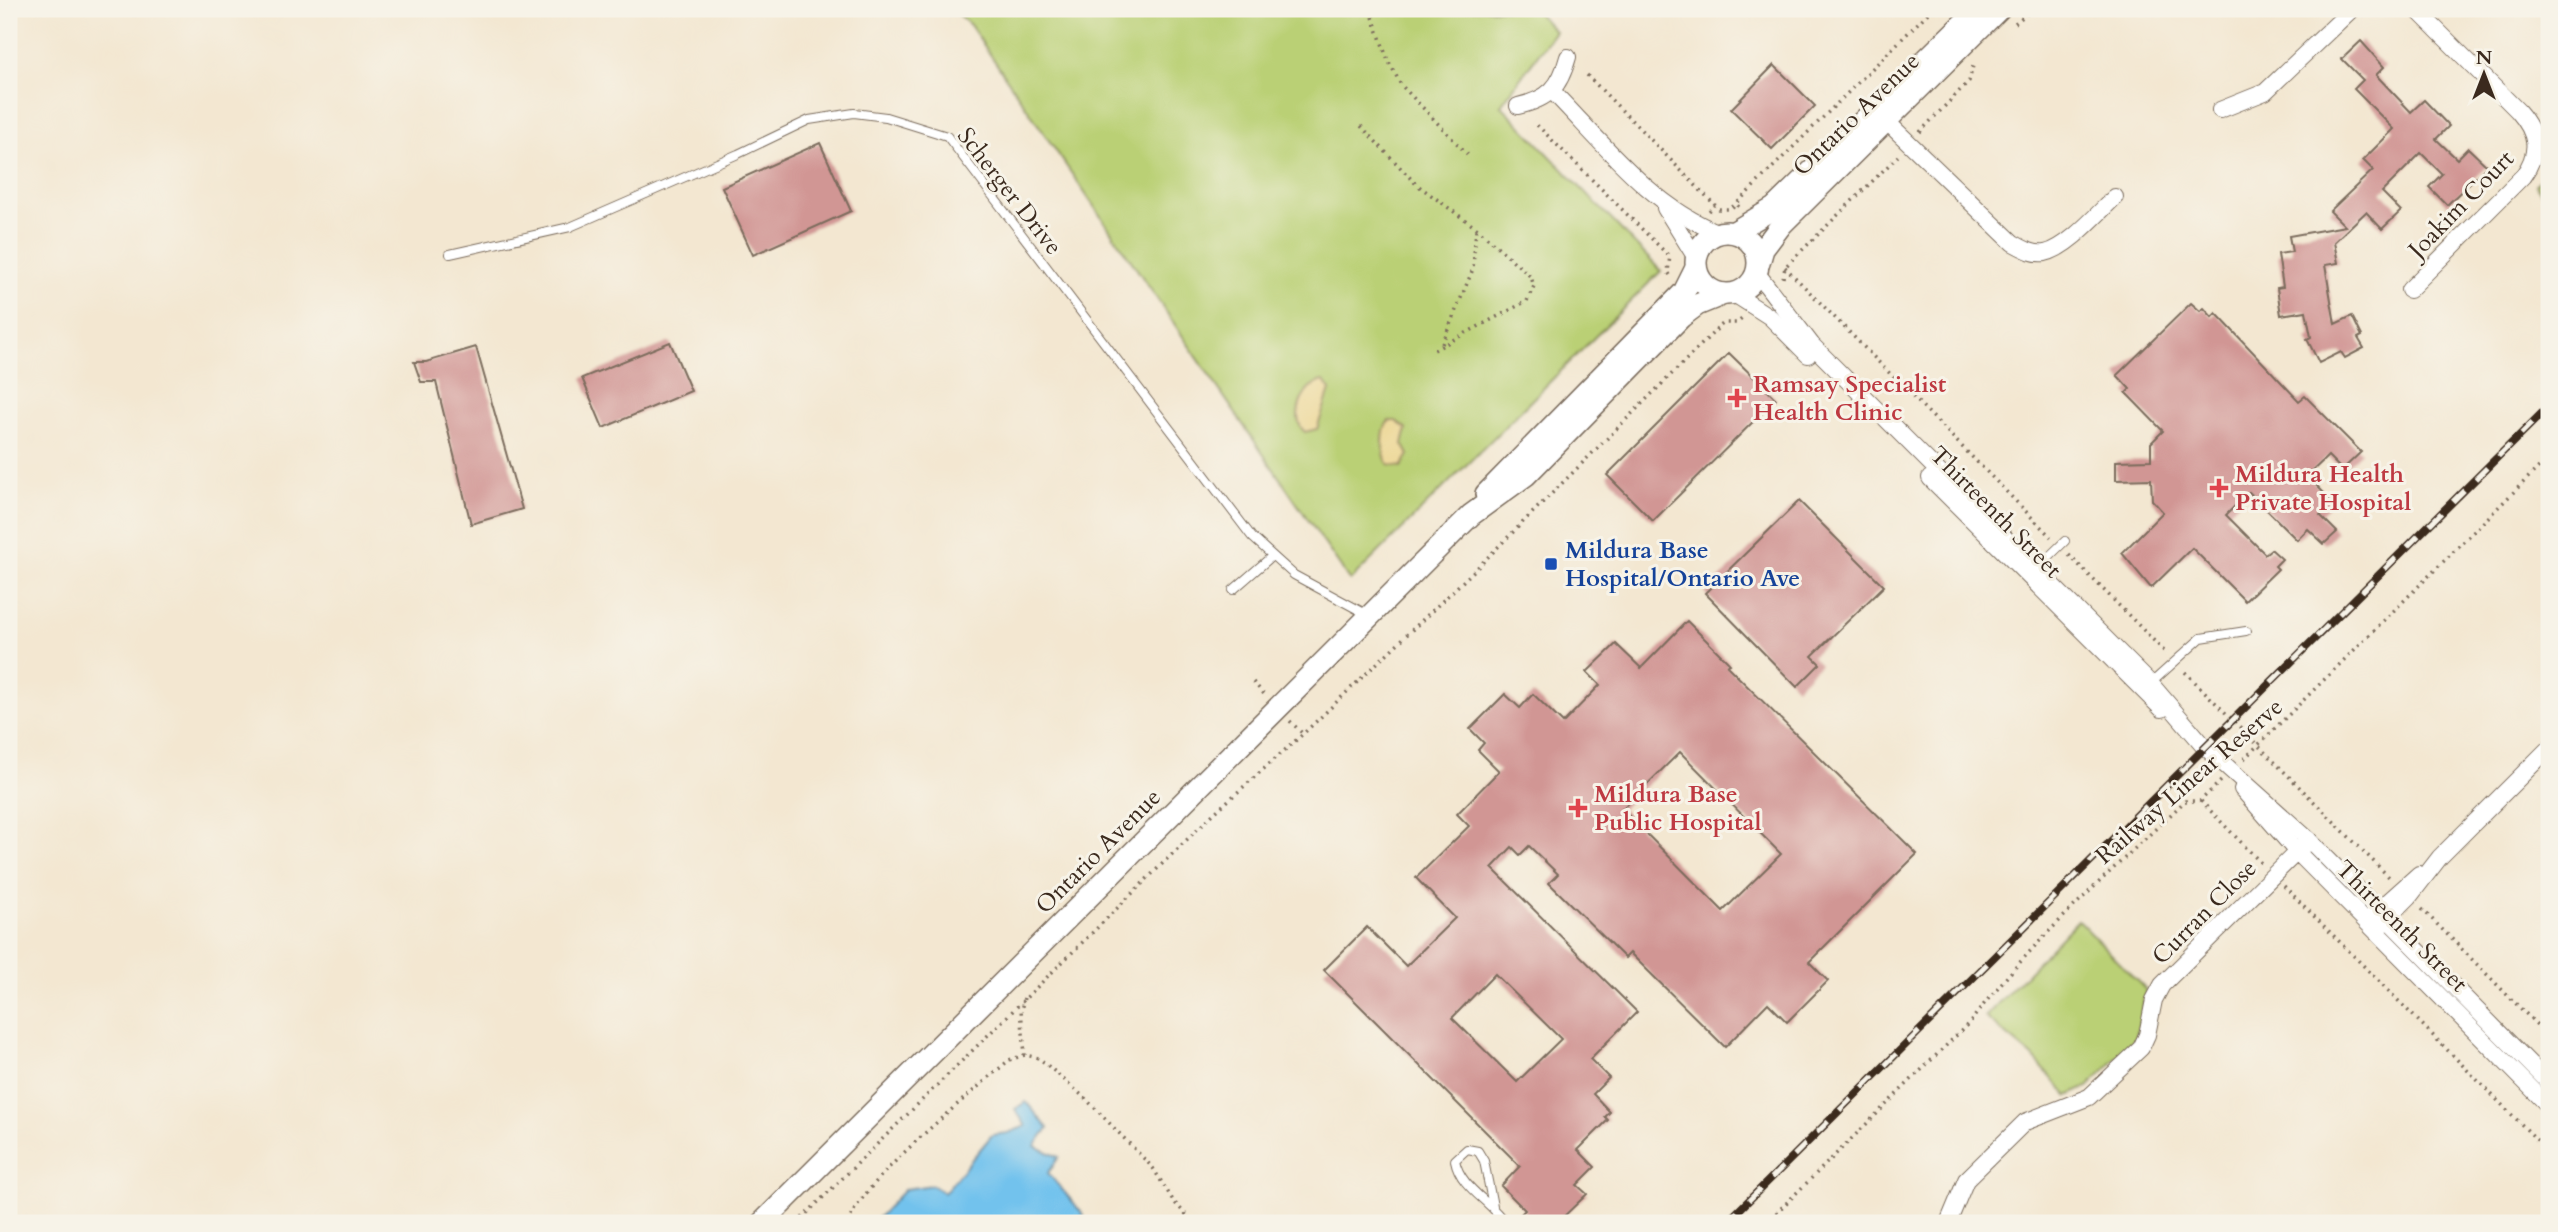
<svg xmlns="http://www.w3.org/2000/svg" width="2558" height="1232" font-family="Cardo,serif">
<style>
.green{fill:#bad075;stroke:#7a7d4a;stroke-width:2}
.sand{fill:#eeda9e;stroke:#94825e;stroke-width:2}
.water{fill:#72c2ed;stroke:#567686;stroke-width:2}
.building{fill:#d19694;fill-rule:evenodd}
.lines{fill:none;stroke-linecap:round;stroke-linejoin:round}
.service-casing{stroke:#7b6c5d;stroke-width:10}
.minor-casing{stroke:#7b6c5d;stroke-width:18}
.tertiary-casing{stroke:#7b6c5d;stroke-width:24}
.path{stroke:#7b6c5d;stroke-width:3.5;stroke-dasharray:2 5;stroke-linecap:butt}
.service{stroke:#fff;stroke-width:8}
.minor{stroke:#fff;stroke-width:16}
.tertiary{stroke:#fff;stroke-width:21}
.rail-casing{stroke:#3b2a1e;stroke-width:8}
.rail{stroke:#f7f3e8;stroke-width:5;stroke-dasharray:16;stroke-linecap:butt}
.health-dot{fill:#e0444e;stroke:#f7f3e8;stroke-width:2.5}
.transit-dot{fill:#1a4fb4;stroke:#f7f3e8;stroke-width:2.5}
.labels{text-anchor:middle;stroke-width:6;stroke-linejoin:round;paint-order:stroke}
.street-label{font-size:24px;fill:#3b2a1e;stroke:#f7f3e8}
.health-label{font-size:24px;font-weight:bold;fill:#be3a42;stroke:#f7f3e8;text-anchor:start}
.transit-label{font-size:24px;font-weight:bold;fill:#164399;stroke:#f7f3e8;text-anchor:start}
</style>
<rect width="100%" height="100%" fill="#f7f3e8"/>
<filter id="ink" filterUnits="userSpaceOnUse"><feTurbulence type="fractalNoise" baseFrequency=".0143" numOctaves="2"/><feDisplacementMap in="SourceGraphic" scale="14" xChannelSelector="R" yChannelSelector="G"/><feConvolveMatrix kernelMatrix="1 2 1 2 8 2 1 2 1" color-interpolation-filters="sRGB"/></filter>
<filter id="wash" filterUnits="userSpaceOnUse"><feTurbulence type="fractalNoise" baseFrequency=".00686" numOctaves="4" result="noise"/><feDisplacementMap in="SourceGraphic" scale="28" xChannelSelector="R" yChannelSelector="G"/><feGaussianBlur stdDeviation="1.57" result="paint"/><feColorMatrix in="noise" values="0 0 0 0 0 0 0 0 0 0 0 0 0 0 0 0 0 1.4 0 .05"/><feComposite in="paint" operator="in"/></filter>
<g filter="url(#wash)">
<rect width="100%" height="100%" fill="#f3e7d1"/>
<g class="green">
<polygon points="952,9 1533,9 1555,31 1501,105 1661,271 1350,581 970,25"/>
<polygon points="2549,169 2549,201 2535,185"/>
<polygon points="2078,920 2146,990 2136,1038 2088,1087 2068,1096 2032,1056 1985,1017"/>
</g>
<g class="sand">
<path d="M1324,381L1330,390L1317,429L1305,432C1289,418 1303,384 1324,381Z"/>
<path d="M1389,421H1396L1407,429L1403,444L1409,455L1401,467L1389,465C1381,455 1381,429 1389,421Z"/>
</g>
<polygon class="water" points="1026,1102 1048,1128 1035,1146 1059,1157 1048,1173 1082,1213 1086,1223 873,1223 905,1189 932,1185 944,1193 992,1135 1008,1133 1026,1126 1015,1109"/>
<g id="blocks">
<g class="building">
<polygon points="2361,41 2384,67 2376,75 2411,112 2424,100 2449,126 2436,139 2457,159 2468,148 2487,166 2447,205 2429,187 2442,174 2421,153 2382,192 2401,211 2382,229 2366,212 2334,242 2338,263 2325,265 2335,324 2352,316 2362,336 2358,338 2364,348 2345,358 2341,352 2319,363 2307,339 2311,337 2306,311 2281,315 2277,288 2283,287 2278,254 2292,252 2289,236 2345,226 2330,211 2373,170 2363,160 2394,129 2354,89 2363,80 2342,59"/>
<polygon points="1774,65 1815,106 1772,149 1731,109"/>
<polygon points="820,143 851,211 753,255 722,187"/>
<polygon points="2191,303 2200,311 2204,308 2212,317 2216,313 2299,401 2305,396 2361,452 2342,470 2328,456 2307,476 2333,502 2320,515 2337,532 2324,544 2308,529 2297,540 2249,492 2226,515 2265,554 2271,549 2282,559 2275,566 2278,569 2245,601 2192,548 2151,588 2122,553 2163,512 2152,500 2151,479 2116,480 2116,461 2151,460 2151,443 2163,431 2126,393 2130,389 2117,375"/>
<polygon points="670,342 691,391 603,428 582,378"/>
<polygon points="476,347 522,509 471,524 436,382 421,382 414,362 426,362"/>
<polygon points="1729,353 1776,399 1653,521 1607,475"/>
<polygon points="1799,501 1884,586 1812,656 1820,664 1797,687 1705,593"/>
<path d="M1687,621L1730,664L1727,666L1917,854L1809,962L1828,981L1787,1022L1768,1003L1725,1047L1630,953L1625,958L1549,883L1558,874L1529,846L1520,855L1512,847L1492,868L1637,1012L1590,1059L1609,1078L1593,1094L1610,1112L1605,1117L1608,1120L1578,1150L1595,1167L1577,1185L1587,1194L1557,1223H1512L1525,1210L1501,1186L1520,1166L1324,970L1367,927L1406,966L1455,918L1416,878L1469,826L1457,814L1499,771L1478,750L1484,743L1470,729L1505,694L1520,708L1533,694L1563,723L1600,685L1587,672L1616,644L1641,668ZM1680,752L1781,854L1723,911L1622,809ZM1495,974L1561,1039L1517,1082L1452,1018Z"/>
</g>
</g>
</g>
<g filter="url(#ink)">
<use href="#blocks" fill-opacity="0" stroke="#7b6c5d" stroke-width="2"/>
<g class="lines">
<g class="service-casing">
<g id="service">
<polyline points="450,254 570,227 738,154 809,120 854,113 886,117 947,136 1252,537 1294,575 1368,615"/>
<polyline points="2035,570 2065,541"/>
<polyline points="1233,590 1271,557"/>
<polyline points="2149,685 2201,638 2246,631"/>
<path d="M1493,1206L1484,1161L1478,1151L1467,1149L1455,1160C1460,1188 1491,1201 1505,1223"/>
</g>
</g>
<g class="minor-casing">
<g id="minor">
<path d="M1553,92C1603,143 1651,206 1719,233"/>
<path d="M1518,106C1549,99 1560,87 1568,57"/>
<polyline points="2220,110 2265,92 2352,9"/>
<path d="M1880,115L2013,243C2023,248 2033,255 2045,253C2068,248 2098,213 2115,197"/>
<polyline points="1665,208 1696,258"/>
<polyline points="1757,273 1812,345 2151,684 2205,747 2309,840 2549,1083"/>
<path d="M2409,290L2523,176C2540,152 2538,134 2518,111L2416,9"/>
<polyline points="1734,294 1770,317 1808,355"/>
<polyline points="1930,478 2162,709"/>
<polyline points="2242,789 2297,852 2549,1106"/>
<polyline points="2371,917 2419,874"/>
<polyline points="2380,926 2409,897 2440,857 2549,748"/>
<polyline points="1948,1223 1966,1180 2025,1122 2089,1097 2141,1048 2147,1035 2154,1000 2162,985 2309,840"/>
</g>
</g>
<g class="tertiary-casing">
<g id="tertiary">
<circle cx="1727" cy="263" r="31"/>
<polyline points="1734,232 1774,208 1978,9"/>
<polyline points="1759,263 1763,249 1782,224 1999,9"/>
<polyline points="1486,494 1684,292 1696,268"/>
<polyline points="762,1223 1471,515 1526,475 1681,317 1697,305 1724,294"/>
</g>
</g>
<g class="path">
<polyline points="1373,17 1387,58 1401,85 1470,157"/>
<polyline points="2015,23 2033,9"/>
<polyline points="1587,75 1715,205"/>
<polyline points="1537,125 1670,257"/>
<polyline points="1361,126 1416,184 1479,230 1531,277 1534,286 1527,301 1432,351"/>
<polyline points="1920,132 1969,81 1974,62"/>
<polyline points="1739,207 1736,204 1932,9"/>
<polyline points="1709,211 1715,205 1719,209 1730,209 1736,204"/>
<polyline points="1785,267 2051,537"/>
<polyline points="1670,275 1668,272 1670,255"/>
<polyline points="1783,278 1785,267 1898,156"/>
<polyline points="1442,344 1473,269 1476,228"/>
<polyline points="2069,555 2167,654"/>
<polyline points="2185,672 2389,877"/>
<polyline points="1253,682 1265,695"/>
<polyline points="1290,721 1303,734"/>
<polyline points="2244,759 2549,457"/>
<polyline points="2201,801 2261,863"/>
<polyline points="2284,886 2549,1152"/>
<polyline points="2422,909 2549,1037"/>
<polyline points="1024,998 1021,1010 1025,1055"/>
<polyline points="797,1223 1213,814 1303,734 1482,563 1720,326 1724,323 1737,323 1743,318"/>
<path d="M848,1223C864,1178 970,1095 1009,1060L1025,1055L1039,1058L1085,1098L1153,1168L1174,1202L1194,1223"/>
<path d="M1766,1223L1971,1021C2031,941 2113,870 2185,801H2200L2221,781"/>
</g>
<use href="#service" class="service"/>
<use href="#minor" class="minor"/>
<use href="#tertiary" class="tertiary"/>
<g class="rail-casing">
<polyline id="rail" points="1726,1223 2549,406"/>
</g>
<use href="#rail" class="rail"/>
</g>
</g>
<g class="health-dot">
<path d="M1733.5 387.5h7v7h7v7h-7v7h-7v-7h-7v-7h7z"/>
<path d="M2215.5 477.5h7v7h7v7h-7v7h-7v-7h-7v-7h7z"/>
<path d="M1574.5 797.5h7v7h7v7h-7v7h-7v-7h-7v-7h7z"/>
</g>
<rect class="transit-dot" x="1544" y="557" width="14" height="14" rx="3.5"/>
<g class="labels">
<g class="street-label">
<text transform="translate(1856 114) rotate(-44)" y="8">Ontario Avenue</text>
<text transform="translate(1010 191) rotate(52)" y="8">Scherger Drive</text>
<text transform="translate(2461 204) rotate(-46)" y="8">Joakim Court</text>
<text transform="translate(1996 512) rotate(45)" y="8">Thirteenth Street</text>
<text transform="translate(2189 781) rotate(-41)" y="8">Railway Linear Reserve</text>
<text transform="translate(1098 851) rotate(-45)" y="8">Ontario Avenue</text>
<text transform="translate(2204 912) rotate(-45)" y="8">Curran Close</text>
<text transform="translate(2402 926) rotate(45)" y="8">Thirteenth Street</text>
</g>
<g class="health-label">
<text x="1753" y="392">Ramsay Specialist<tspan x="1753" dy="28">Health Clinic</tspan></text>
<text x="2235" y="482">Mildura Health<tspan x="2235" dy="28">Private Hospital</tspan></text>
<text x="1594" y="802">Mildura Base<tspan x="1594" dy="28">Public Hospital</tspan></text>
</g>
<g class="transit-label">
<text x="1565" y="558">Mildura Base<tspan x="1565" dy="28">Hospital/Ontario Ave</tspan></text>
</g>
</g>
<rect width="2558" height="1232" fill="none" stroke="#f7f3e8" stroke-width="35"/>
<g transform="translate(2484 74)" stroke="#f7f3e8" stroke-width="5" paint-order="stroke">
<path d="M0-5L12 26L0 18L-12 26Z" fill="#3b2a1e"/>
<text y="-10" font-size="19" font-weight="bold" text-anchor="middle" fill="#3b2a1e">N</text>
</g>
</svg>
